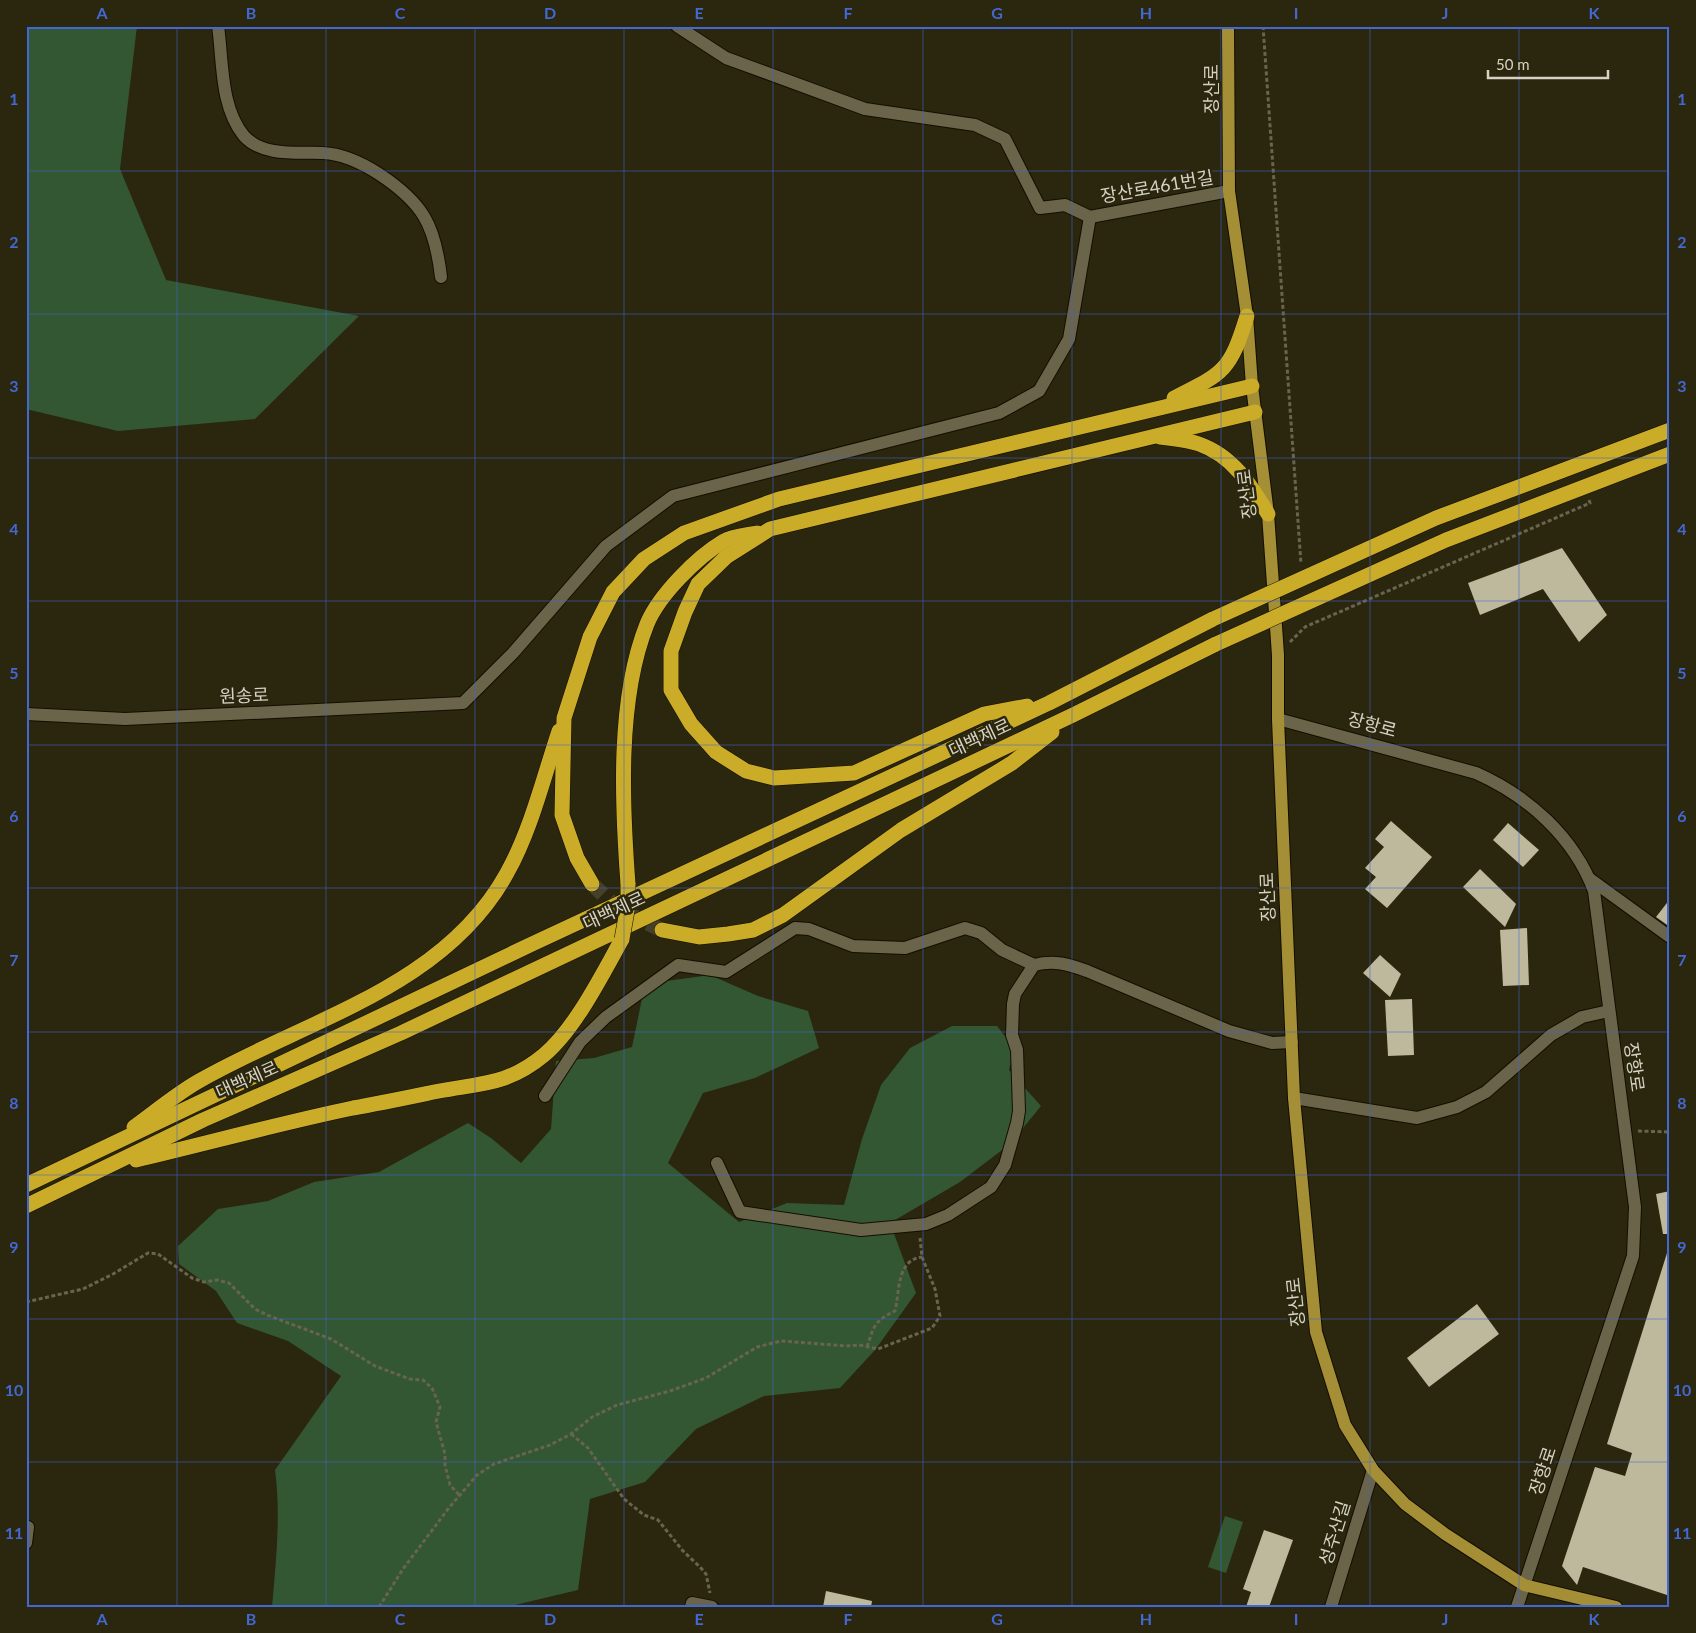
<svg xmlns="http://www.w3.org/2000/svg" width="1696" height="1633" font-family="Lato,'Noto Sans KR',sans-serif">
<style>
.green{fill:#325732}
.building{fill:#beb89c}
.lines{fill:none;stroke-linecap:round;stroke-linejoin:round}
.highway-tunnel{stroke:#444029;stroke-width:15;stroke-dasharray:15 8;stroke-linecap:butt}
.minor-casing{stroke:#140e00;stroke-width:14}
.major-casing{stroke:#140e00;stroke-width:14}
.highway-casing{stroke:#140e00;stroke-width:16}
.path{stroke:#686450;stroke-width:3;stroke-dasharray:4 2.5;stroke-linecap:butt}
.minor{stroke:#6a644b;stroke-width:12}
.major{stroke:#a48f36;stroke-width:12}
.highway{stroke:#caac28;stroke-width:15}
.highway-bridge-casing{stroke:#140e00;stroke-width:16;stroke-linecap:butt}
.highway-bridge{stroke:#caac28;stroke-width:15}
.grid{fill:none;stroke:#4268d4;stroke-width:1;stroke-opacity:0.55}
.labels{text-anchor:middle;stroke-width:5;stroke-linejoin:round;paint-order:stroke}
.street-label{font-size:18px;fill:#d5d2c4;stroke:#2b260e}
.neatline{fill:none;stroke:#4268d4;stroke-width:2}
.grid-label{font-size:16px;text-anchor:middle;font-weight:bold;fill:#4268d4}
</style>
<rect width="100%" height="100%" fill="#2b260e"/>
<g class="green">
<polygon points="26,26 137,26 120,169 166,280 359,316 255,419 118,431 26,409"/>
<path d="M710,975L758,996L808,1011L819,1048L755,1078L703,1093L668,1163L739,1222L787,1203L844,1205L862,1139L881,1085L910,1048L952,1026H997L1014,1048L1009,1070L1041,1106L1010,1144L960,1182L890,1223L916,1293L875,1350L840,1388L764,1396L696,1429L645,1482L590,1499L578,1590L515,1605L517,1607H272C276,1561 281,1515 275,1470L341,1376L288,1341L237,1323L216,1291L179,1264L178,1246L218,1209L268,1201L314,1182L379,1172L468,1123L491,1138L521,1163L551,1129L556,1061L594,1058L632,1047L645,984Z"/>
<polygon points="1225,1516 1243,1522 1226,1573 1208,1567"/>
</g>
<g class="building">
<polygon points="1562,548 1607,615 1579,642 1543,589 1480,615 1468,583"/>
<polygon points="1391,821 1432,857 1387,908 1365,889 1376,877 1365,868 1384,847 1375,839"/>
<polygon points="1508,823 1539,850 1523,867 1493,840"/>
<polygon points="1480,869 1516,904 1505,927 1463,887"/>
<polygon points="1670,899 1670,927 1656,917"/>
<polygon points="1527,928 1529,985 1503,986 1500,930"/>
<polygon points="1380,955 1401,974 1390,997 1363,973"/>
<polygon points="1412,999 1414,1055 1388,1056 1385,1000"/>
<polygon points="1670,1191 1670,1234 1663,1234 1656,1194"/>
<polygon points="1667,1253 1670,1253 1670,1596 1583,1567 1577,1585 1562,1566 1595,1467 1625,1476 1632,1453 1607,1444"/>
<polygon points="1477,1304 1499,1334 1429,1387 1407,1358"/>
<polygon points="1264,1530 1293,1540 1269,1607 1246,1607 1251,1592 1243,1589"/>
<polygon points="826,1591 872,1601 871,1607 823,1607"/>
</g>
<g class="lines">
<polyline class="highway-tunnel" points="592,884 618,909 662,930"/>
<g class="minor-casing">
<g id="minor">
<path d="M218,26C223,61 220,107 244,136C263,157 298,152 323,153C344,154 362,163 379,174C423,203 435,225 441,277"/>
<polyline points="677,26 726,58 865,109 975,125 1005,139 1040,208 1065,205 1090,217"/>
<polyline points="1090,217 1229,191"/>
<polyline points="26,714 125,719 463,703 513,653 606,546 673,496 999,413 1039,391 1069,339 1090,217"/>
<path d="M1278,719L1476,773C1528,796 1574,837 1594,891L1635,1207L1633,1256L1517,1607"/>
<polyline points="1590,879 1670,937"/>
<polyline points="545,1096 580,1042 606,1017 678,965 726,972 795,928 809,929 853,946 905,948 965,928 981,933 1002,950 1034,965"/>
<polyline points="1294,1098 1417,1118 1457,1107 1486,1092 1551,1035 1582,1017 1609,1011"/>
<path d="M717,1163L740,1212L861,1230L926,1224L948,1215L991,1187L1005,1165L1017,1123L1019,1111L1017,1050L1012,1035L1013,1004L1015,994L1034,965C1054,960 1068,964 1087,971L1229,1031L1272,1043L1292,1042"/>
<polyline points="26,1543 28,1527"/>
<polyline points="691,1607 692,1603 712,1607"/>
<polyline points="1331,1607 1373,1470"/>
</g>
</g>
<g class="major-casing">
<polyline id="major" points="1228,26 1229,191 1247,316 1252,386 1268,514 1278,655 1278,719 1294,1098 1316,1332 1345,1425 1373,1470 1405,1504 1445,1534 1524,1585 1616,1607"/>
</g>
<g class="highway-casing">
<g id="highway">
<path d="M1174,398C1224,373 1230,371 1247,316"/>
<path d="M1160,437C1173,439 1187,440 1199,444C1233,456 1250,484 1268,514"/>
<polyline points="1027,706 984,714 854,773 774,778 746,771 716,752 691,724 671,690 671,651 685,612 698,584 726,557 770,529 1255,412"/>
<polyline points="592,884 577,858 562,815 564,718 590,637 613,592 644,559 684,533 779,499 1252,386"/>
<path d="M628,884C622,804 617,699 647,624C659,595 697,557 724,541C732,536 747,535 757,533"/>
<polyline points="662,930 699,937 728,934 753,930 783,915 901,830 1012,763 1052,732"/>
<path d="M134,1127C155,1112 176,1094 199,1081C305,1020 444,988 507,873C531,830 543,779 559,731"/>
<path d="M136,1160C208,1143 281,1123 353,1108C382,1103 410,1097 439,1091C481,1083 508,1085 544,1055C575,1029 602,975 622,939"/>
<polyline points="26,1185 532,944 1049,703 1213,619"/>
<polyline points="26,1206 203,1120 401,1033 1073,715 1216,644"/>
</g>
</g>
<g class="path">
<polyline points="1263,26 1301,564"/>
<polyline points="1290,642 1305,627 1590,503 1589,500"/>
<polyline points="1638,1131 1670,1132"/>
<polyline points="26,1302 83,1289 113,1274 148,1253 158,1254 192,1278 204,1282 217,1280 229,1283 255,1309 267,1315 331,1339 375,1366 410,1379 423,1380 432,1388 440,1407 436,1422 445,1454 445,1465 450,1485 460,1496"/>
<path d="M867,1347C874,1326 874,1321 895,1311C900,1292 896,1260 922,1257"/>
<polyline points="571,1434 588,1448 624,1499 644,1515 658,1520 683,1551 700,1567 706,1574 710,1593"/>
<polyline points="379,1607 403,1569 448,1509 477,1475 494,1464 550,1445 571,1434 592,1417 617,1405 670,1391 706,1378 757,1347 781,1341 846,1346 859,1345 878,1349 932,1328 940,1316 935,1289 922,1257 920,1238"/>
</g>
<use href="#minor" class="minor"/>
<use href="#major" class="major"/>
<use href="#highway" class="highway"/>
<g class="highway-bridge-casing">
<g id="highway-bridge">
<polyline points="1213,619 1436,518 1670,430"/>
<polyline points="1216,644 1446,540 1670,454"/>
<polyline points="622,939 628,905 628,884"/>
</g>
</g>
<use href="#highway-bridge" class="highway-bridge"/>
</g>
<path class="grid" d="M177,26V1607M326,26V1607M475,26V1607M624,26V1607M773,26V1607M923,26V1607M1072,26V1607M1221,26V1607M1370,26V1607M1519,26V1607M26,171H1670M26,314H1670M26,458H1670M26,601H1670M26,745H1670M26,888H1670M26,1032H1670M26,1175H1670M26,1319H1670M26,1462H1670"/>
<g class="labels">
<g class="street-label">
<text transform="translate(1212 89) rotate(-90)" y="6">장산로</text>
<text transform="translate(1157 187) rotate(-10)" y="6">장산로461번길</text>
<text transform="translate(1247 494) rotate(-97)" y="6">장산로</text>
<text transform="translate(244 696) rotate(-2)" y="6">원송로</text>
<text transform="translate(1372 725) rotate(15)" y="6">장항로</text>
<text transform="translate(980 738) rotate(-25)" y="6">대백제로</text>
<text transform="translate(1268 897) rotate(-92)" y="6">장산로</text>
<text transform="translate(614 911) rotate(-25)" y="6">대백제로</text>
<text transform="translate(1634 1067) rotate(82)" y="6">장항로</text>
<text transform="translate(247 1080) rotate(-24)" y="6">대백제로</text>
<text transform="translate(1296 1302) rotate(-96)" y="6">장산로</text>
<text transform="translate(1543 1471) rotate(-72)" y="6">장항로</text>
<text transform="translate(1335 1533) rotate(-73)" y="6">성주산길</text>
</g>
</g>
<rect width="1696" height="1633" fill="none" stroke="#2b260e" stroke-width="55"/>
<path d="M1488 70v8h120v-8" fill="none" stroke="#d5d2c4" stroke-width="2.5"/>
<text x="1496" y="70" font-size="15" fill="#d5d2c4" stroke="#2b260e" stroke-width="4" paint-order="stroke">50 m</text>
<rect x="28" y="28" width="1640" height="1578" class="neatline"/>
<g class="grid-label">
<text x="102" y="19">A</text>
<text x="251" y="19">B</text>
<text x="400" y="19">C</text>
<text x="550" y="19">D</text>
<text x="699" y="19">E</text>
<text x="848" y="19">F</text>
<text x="997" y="19">G</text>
<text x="1146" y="19">H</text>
<text x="1296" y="19">I</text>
<text x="1445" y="19">J</text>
<text x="1594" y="19">K</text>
<text x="14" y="105">1</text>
<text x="1682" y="105">1</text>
<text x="14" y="248">2</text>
<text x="1682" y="248">2</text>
<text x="14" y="392">3</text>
<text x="1682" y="392">3</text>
<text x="14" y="535">4</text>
<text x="1682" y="535">4</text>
<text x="14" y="679">5</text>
<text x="1682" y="679">5</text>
<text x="14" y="822">6</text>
<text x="1682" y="822">6</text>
<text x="14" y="966">7</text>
<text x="1682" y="966">7</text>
<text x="14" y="1109">8</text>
<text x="1682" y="1109">8</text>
<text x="14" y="1253">9</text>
<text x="1682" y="1253">9</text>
<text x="14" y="1396">10</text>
<text x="1682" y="1396">10</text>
<text x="14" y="1539">11</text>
<text x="1682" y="1539">11</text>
<text x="102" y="1625">A</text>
<text x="251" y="1625">B</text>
<text x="400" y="1625">C</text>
<text x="550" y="1625">D</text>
<text x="699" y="1625">E</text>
<text x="848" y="1625">F</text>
<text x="997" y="1625">G</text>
<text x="1146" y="1625">H</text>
<text x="1296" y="1625">I</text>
<text x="1445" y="1625">J</text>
<text x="1594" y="1625">K</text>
</g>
</svg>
